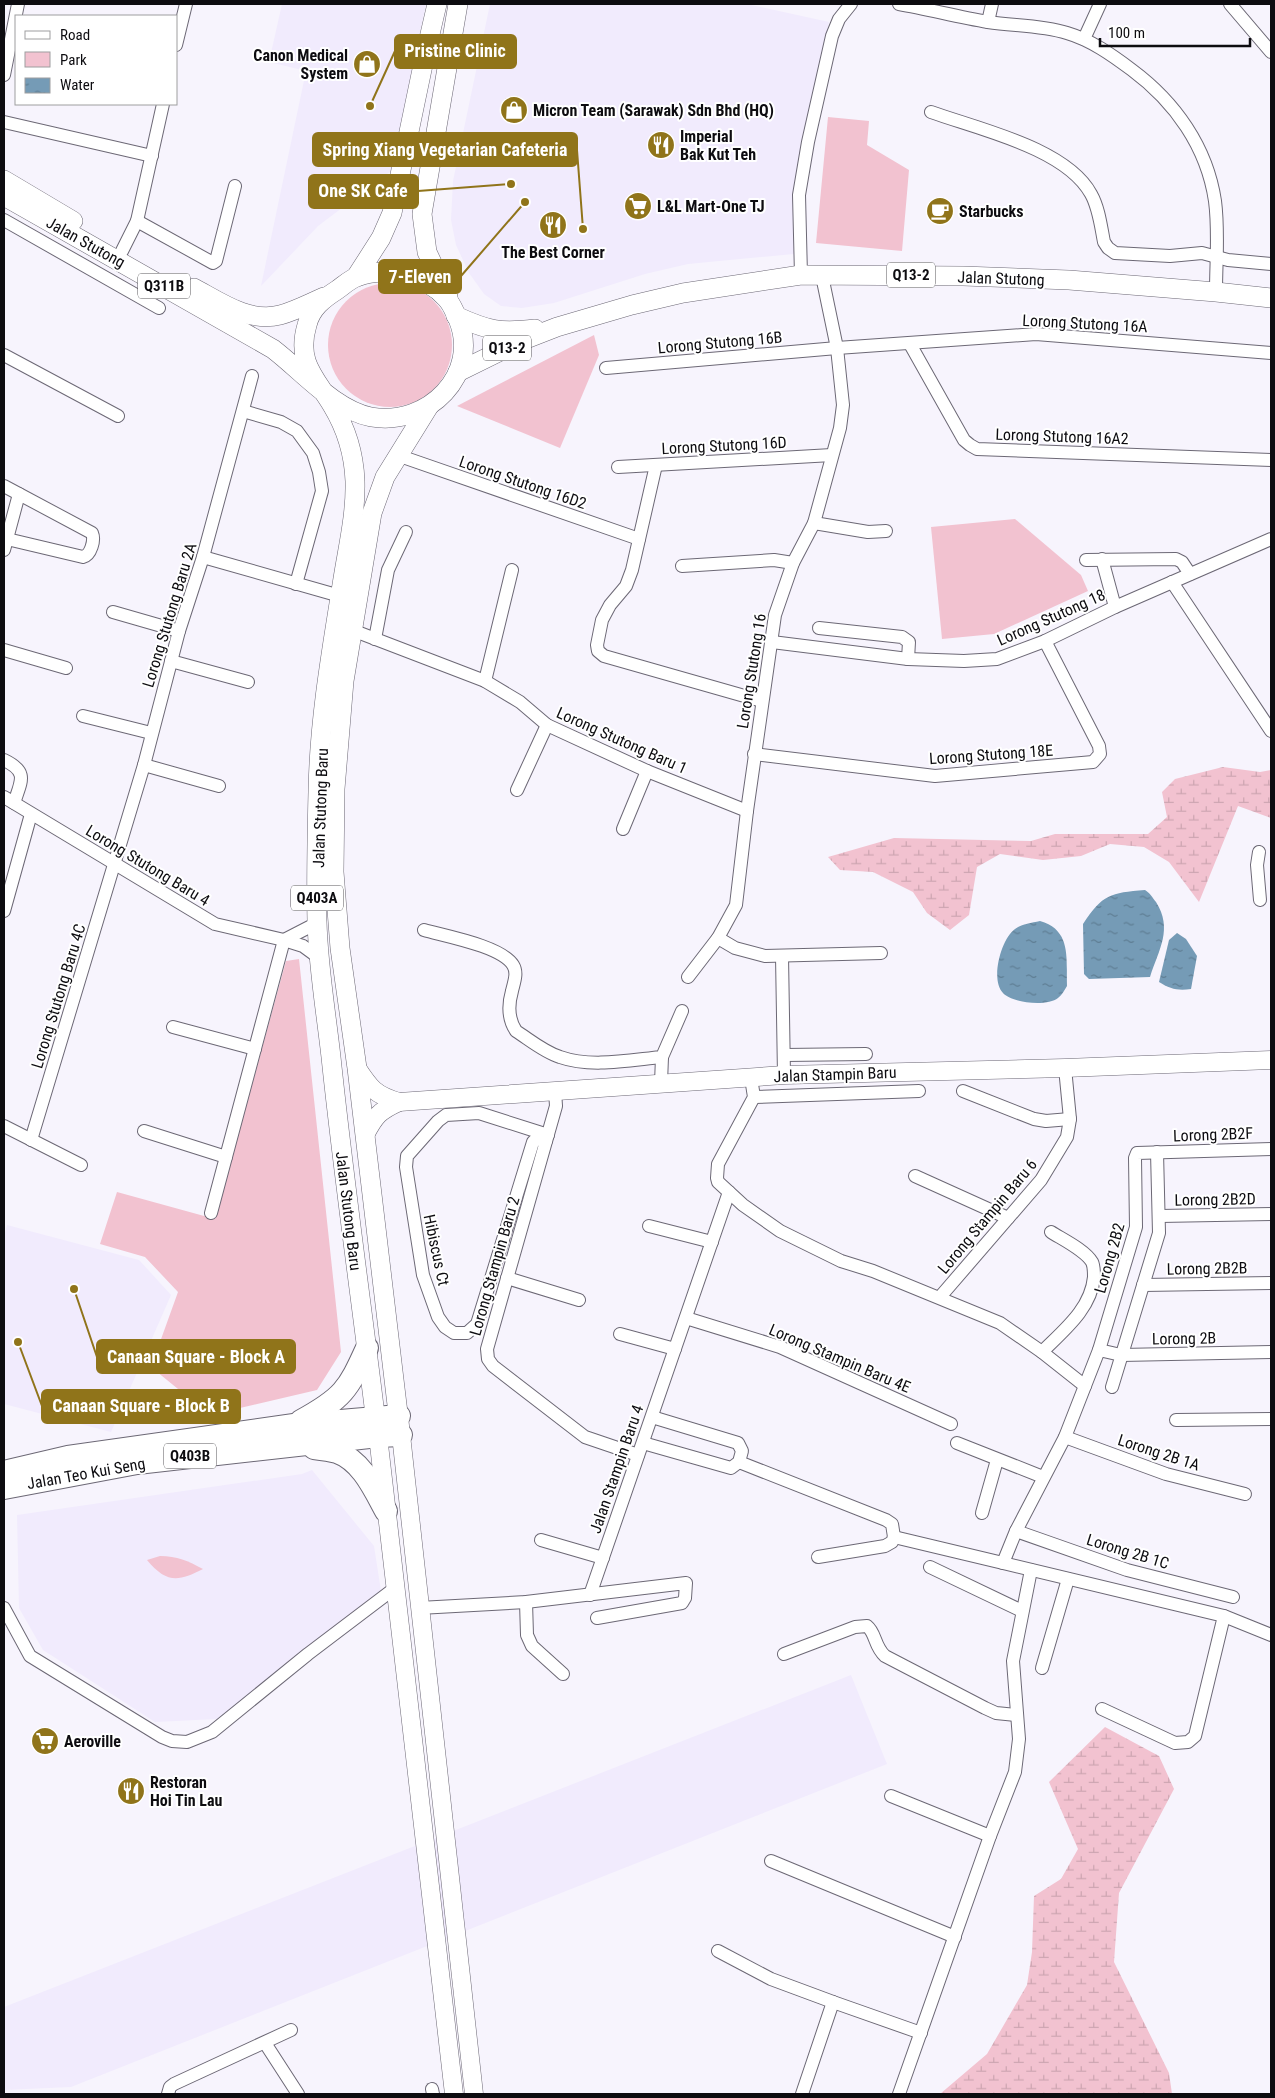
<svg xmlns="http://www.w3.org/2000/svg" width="1275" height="2098" font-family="'Roboto Condensed',sans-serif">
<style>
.built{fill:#f1ebfd}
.green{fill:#f2c2d0}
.wetland{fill:url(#wetland-marsh)}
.water{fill:url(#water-ripples)}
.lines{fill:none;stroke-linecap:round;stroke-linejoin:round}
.street-casing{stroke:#6c6875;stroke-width:14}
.secondary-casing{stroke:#6c6875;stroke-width:19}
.primary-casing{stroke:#6c6875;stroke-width:20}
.highway-casing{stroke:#6c6875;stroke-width:24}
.street{stroke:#fff;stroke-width:12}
.secondary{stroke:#fff;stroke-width:18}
.primary{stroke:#fff;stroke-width:19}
.highway{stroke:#fff;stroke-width:22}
.labels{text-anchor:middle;stroke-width:4;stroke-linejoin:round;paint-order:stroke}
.shield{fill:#fff;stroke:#565558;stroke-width:1}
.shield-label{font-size:15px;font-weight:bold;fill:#0d0c10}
.poi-label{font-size:16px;font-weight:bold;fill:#0d0c10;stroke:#fff;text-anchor:start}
.street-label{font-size:16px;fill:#0d0c10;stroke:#fff}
.leader{fill:none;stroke:#90741a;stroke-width:2}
.callout-dot{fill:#90741a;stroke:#fff;stroke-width:2}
.callout{fill:#90741a;stroke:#90741a;stroke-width:2}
.callout-label{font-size:18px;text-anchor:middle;font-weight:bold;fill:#fff}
</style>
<defs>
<pattern id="wetland-marsh" width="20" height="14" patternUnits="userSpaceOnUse" patternTransform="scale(1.25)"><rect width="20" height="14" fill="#f2c2d0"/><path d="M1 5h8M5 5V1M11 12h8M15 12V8" fill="none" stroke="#cea6b2"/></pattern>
<pattern id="water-ripples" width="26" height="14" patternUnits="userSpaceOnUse" patternTransform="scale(1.25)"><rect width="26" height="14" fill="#759bb6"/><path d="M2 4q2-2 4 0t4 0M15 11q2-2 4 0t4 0" fill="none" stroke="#5e7d93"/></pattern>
</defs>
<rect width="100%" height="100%" fill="#f7f4fd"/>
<g class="built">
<polygon points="282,4 426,4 391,171 318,226 261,286 306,71 269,62"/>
<polygon points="490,4 747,4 829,22 801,151 794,195 794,254 688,264 645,274 554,303 522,308 501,306 484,294 469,273 456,245 451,220 453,181"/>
<polygon points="7,1225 139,1260 171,1295 111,1432 4,1404 4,1237"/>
<polygon points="312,1470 374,1546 381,1591 217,1719 155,1722 43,1650 19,1608 17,1515 302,1474"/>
<polygon points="851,1675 887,1764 71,2087 4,2090 4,2007"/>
</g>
<g class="green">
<polygon points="828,117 869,121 867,145 909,170 902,251 816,243"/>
<circle cx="390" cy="345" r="62"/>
<polygon points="594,335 599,355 560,448 457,406"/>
<polygon points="1015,519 1081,575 1088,591 994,634 942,639 931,527"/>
<polygon points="299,959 341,1352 317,1390 210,1415 151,1367 178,1292 145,1257 100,1244 117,1192 215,1219 286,961"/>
<path d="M160,1556C177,1556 188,1561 203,1569C178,1582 166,1583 147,1560Z"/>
</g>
<g class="wetland">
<polygon points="1223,767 1260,772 1271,770 1271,818 1238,806 1199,902 1169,862 1144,847 1110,844 1081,856 1043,860 1000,854 977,867 969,915 950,930 927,913 913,892 873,872 840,870 828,857 894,838 1031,841 1055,834 1148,834 1167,817 1162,792 1175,779"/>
<polygon points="1105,1727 1159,1756 1174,1789 1119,1893 1114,1962 1169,2073 1172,2094 940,2094 987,2054 1027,1985 1032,1952 1034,1896 1061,1879 1078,1849 1049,1782"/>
</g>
<g class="water">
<path d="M1145,890C1150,893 1152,897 1156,902C1173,929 1159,949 1150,977L1089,979L1084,974L1083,924C1103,894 1110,893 1145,890Z"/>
<path d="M1040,921C1072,930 1066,959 1067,986C1064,991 1062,995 1058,998C1047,1007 1012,1003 1003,993C990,980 1001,939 1015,929C1022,924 1031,923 1040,921Z"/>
<path d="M1177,933L1186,939L1197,956L1191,989C1178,991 1170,989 1159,982L1169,940Z"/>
</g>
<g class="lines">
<g class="street-casing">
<g id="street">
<path d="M899,4C928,9 958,17 988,22C1014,26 1041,25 1067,33C1091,40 1112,55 1132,70C1175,102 1207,147 1215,201C1219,231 1216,262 1216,292"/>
<polyline points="1230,4 1271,52"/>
<polyline points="988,22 992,4"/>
<polyline points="1084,39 1100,4"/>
<polyline points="176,45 186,4"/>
<polyline points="4,75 18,4"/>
<path d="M931,112C978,129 1066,148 1091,194C1099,208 1101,227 1104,242L1108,248L1115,253L1170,256L1202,253L1228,260L1271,264"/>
<polyline points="4,122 152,156"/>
<polyline points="4,220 159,308"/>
<polyline points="137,221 213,263 216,261 235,186"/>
<polyline points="122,251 137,221 163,104"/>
<polyline points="801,275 799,195 808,142 832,36 839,19 851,4"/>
<polyline points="910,344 964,440 970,445 977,449 1271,460"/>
<polyline points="4,355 118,416"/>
<polyline points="606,368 837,348 1036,334 1271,353"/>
<polyline points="243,411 281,422 297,431 313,453 319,472 322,491 296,584"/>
<polyline points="397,455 639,539"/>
<polyline points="656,465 632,570 626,586 610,605 602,620 597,645 598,651 604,656 762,701"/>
<polyline points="618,467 832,455"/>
<path d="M4,486L92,533C95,540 91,555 83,557L7,539"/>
<polyline points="814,523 868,532 886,531"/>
<polyline points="4,550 19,494"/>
<polyline points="203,557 340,596"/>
<polyline points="1102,559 1115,607"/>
<polyline points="1086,560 1176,559 1182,562 1190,574"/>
<polyline points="682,566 774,560 793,563"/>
<polyline points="1172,582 1271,731"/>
<polyline points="113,612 179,631"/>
<polyline points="819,628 902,637 909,642 908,659"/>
<polyline points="352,630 485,681 520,702 547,725 647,771 747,811"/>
<polyline points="375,639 388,570 406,532"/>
<polyline points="772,642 908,659 964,661 997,659 1045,641 1115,607 1271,539"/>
<polyline points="4,650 66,668"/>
<polyline points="171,661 248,682"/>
<polyline points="485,681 512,570"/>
<polyline points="83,716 151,733"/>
<polyline points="754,754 935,776 1093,762 1100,754 1099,746 1045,641"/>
<path d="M4,760C29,772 21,781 14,803"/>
<polyline points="144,765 219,786"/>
<polyline points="517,790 547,725"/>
<polyline points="4,797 215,924 284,940 303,946 318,957 321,963"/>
<polyline points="623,829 647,771"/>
<polyline points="1259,852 1257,865 1260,900"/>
<polyline points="4,911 31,814"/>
<path d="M424,930C445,936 501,946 513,965C518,973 514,982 512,991C508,1005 508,1019 516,1031C530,1040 544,1052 560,1057C591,1068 630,1060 662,1057L682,1011"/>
<polyline points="718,938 735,948 765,956 881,953"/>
<polyline points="284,940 317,923"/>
<polyline points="782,956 784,1075"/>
<polyline points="688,977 718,938 736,905 747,811 775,615 793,563 814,523 840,428 843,405 837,348 822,276"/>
<polyline points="173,1027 255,1049"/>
<polyline points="785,1055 866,1054"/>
<polyline points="751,1078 754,1097 718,1164 717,1178 718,1182 743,1205 780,1231 841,1261 873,1271 1000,1323 1042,1352 1085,1386"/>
<polyline points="661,1083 662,1057"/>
<polyline points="555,1091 556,1106 487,1349 488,1359 493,1366 585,1437 638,1455"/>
<polyline points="963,1091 1034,1119 1046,1121 1070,1119"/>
<polyline points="754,1097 919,1091"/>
<polyline points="4,1126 81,1165"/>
<polyline points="144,1131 226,1157"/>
<polyline points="31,1140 144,765 179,631 203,557 252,376"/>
<polyline points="546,1141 536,1139 533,1142 477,1324 467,1333 454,1333 445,1327 438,1317 423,1275 406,1167 407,1156 438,1121 446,1115 479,1113 548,1135"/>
<polyline points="915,1176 1008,1218"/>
<polyline points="211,1213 284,940"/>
<polyline points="1160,1216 1271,1214"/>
<polyline points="649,1226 712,1242"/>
<polyline points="507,1278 579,1300"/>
<polyline points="1143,1285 1271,1283"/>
<polyline points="940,1297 1041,1180 1067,1137 1070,1119 1065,1068"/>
<polyline points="686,1318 780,1347 951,1424"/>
<polyline points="620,1334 675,1349"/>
<polyline points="1099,1350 1121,1355 1271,1352"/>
<path d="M1042,1352C1064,1330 1091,1309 1094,1277C1094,1272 1094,1266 1092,1262C1085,1250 1062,1239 1051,1232"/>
<polyline points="1112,1387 1159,1233 1157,1152"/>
<polyline points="1176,1420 1271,1419"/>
<polyline points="1065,1437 1166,1474 1245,1494"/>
<polyline points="643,1443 731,1468 739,1462 742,1451 738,1443 652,1417"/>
<polyline points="957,1443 1043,1477"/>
<polyline points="739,1462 886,1520 892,1524 894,1537"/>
<polyline points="982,1513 997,1460"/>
<polyline points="1016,1531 1127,1570 1233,1597"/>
<polyline points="894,1537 1003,1563"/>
<polyline points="541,1540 603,1558"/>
<polyline points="818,1557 885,1546 892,1542 894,1537"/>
<polyline points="930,1567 1022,1611"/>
<polyline points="590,1595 729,1192"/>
<polyline points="526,1602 527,1635 532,1646 563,1674"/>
<polyline points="4,1608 30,1656 162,1737 172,1741 187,1742 212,1732 308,1654 395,1588"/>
<polyline points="419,1608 526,1602 686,1583 685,1598 682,1603 597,1618"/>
<polyline points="1224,1616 1271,1635"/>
<path d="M784,1654L855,1627L867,1626C876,1633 874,1646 885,1656L985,1708L996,1713L1016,1715"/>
<polyline points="1042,1668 1068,1579"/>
<polyline points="1102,1709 1175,1743 1188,1742 1195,1736 1224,1616 1003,1563 1016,1531 1065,1437 1099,1350 1136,1227 1135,1158 1137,1153 1271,1149"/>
<polyline points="891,1796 990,1836"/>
<polyline points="771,1861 955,1937"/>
<polyline points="718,1951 771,1979 833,2002 802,2094"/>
<polyline points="833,2002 921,2033"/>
<polyline points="265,2043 298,2094"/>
<polyline points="432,2089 433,2094"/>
<polyline points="168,2094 170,2087 174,2084 291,2030"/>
<polyline points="899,2094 990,1836 1015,1772 1019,1739 1013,1661 1031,1570"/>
</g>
</g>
<g class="secondary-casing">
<g id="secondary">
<path d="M357,1068C370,1088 375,1095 399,1102L784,1075L1065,1068L1271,1060"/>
<path d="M365,1135C375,1116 379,1111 399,1102"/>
<polyline points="401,1435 474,2094"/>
<polyline points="378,1436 454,2094"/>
</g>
</g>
<g class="primary-casing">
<g id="primary">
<polyline points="4,180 73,221"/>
<path d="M4,196L273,349C303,372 335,410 371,417C428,427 481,374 458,319C454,311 452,304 446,298C426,276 385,266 357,277C350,279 343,286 337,290C323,299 311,308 307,325C296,362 315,377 332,405C346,428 354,455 355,481C356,516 347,551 342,585C331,653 319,723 318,792C317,835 316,878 317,921C318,966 326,1012 331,1057C344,1182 362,1306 377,1431"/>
<polyline points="356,277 381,238 392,213 424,60 437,4"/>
<path d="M194,288C220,302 249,323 280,315C295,311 310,303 324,297"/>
<polyline points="448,297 427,252 422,214 458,4"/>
<path d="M456,316C489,331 500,333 535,329"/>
<polyline points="458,372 521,341 557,327 632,305 683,293 801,275 963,276 1069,280 1216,292 1271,298"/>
<polyline points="400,1430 357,1068 340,948 334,872 335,789 344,681 372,513 385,477 429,406"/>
</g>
</g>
<g class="highway-casing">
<g id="highway">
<path d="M301,1421C343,1398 348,1390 367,1348"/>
<path d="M314,1448C322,1449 330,1450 337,1452C362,1461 374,1489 386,1511"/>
<polyline points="4,1472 68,1457 146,1446 294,1425 399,1416"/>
<polyline points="4,1488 137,1463 378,1436 401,1435"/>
</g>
</g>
<use href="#street" class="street"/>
<use href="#secondary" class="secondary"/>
<use href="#primary" class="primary"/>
<use href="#highway" class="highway"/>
</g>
<defs>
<g id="shop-disc" transform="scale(1.4375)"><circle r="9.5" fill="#90741a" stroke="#fff"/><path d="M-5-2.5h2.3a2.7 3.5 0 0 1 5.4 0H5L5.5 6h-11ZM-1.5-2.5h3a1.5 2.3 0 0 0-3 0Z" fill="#fff"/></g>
<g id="restaurant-disc" transform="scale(1.4375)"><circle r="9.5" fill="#90741a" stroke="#fff"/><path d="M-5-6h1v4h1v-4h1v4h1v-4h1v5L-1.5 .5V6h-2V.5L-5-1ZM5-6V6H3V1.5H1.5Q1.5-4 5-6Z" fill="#fff"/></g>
<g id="supermarket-disc" transform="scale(1.4375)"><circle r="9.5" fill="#90741a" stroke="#fff"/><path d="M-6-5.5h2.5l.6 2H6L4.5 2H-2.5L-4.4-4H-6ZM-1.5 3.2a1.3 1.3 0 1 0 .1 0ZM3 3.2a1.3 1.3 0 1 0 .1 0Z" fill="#fff"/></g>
<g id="cafe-disc" transform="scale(1.4375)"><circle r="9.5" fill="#90741a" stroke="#fff"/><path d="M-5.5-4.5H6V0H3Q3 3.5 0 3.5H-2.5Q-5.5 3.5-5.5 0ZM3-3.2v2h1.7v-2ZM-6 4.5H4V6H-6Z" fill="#fff"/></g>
</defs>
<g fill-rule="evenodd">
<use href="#shop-disc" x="367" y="64"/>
<use href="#shop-disc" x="514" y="110"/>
<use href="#restaurant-disc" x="661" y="145"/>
<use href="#supermarket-disc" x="638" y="206"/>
<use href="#cafe-disc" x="940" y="211"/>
<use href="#restaurant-disc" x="553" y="225"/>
<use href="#supermarket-disc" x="45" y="1741"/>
<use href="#restaurant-disc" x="131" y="1791"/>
</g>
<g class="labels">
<g class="shield">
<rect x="887" y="262.5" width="48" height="25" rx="4"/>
<rect x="138" y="273.5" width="52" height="25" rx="4"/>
<rect x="483" y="335.5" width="48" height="25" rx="4"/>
<rect x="291" y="885.5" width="52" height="25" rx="4"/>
<rect x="164" y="1443.5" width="52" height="25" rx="4"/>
</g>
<g class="shield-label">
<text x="911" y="280">Q13-2</text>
<text x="164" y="291">Q311B</text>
<text x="507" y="353">Q13-2</text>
<text x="317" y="903">Q403A</text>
<text x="190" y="1461">Q403B</text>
</g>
<g class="poi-label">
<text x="348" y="61" text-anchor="end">Canon Medical<tspan x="348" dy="18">System</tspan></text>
<text x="533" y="116">Micron Team (Sarawak) Sdn Bhd (HQ)</text>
<text x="680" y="142">Imperial<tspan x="680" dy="18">Bak Kut Teh</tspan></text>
<text x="657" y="212">L&amp;L Mart-One TJ</text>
<text x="959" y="217">Starbucks</text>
<text x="553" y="258" text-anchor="middle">The Best Corner</text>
<text x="64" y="1747">Aeroville</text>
<text x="150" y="1788">Restoran<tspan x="150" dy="18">Hoi Tin Lau</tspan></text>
</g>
<g class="street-label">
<text transform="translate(86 242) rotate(29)" y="6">Jalan Stutong</text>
<text transform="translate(1001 278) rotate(2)" y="6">Jalan Stutong</text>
<text transform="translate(1085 323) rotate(3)" y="6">Lorong Stutong 16A</text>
<text transform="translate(720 342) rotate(-5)" y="6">Lorong Stutong 16B</text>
<text transform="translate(1062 436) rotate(2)" y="6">Lorong Stutong 16A2</text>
<text transform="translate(724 445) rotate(-3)" y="6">Lorong Stutong 16D</text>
<text transform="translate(523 482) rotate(19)" y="6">Lorong Stutong 16D2</text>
<text transform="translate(169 615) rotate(-73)" y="6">Lorong Stutong Baru 2A</text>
<text transform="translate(1051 617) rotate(-24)" y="6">Lorong Stutong 18</text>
<text transform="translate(751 671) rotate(-81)" y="6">Lorong Stutong 16</text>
<text transform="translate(622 740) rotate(24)" y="6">Lorong Stutong Baru 1</text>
<text transform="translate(991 754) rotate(-4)" y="6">Lorong Stutong 18E</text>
<text transform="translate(320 808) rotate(-88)" y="6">Jalan Stutong Baru</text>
<text transform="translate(148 865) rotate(31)" y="6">Lorong Stutong Baru 4</text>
<text transform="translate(58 996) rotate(-73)" y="6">Lorong Stutong Baru 4C</text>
<text transform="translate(835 1074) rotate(-2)" y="6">Jalan Stampin Baru</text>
<text transform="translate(1213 1134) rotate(-2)" y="6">Lorong 2B2F</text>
<text transform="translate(1215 1199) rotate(-1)" y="6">Lorong 2B2D</text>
<text transform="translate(349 1211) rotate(83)" y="6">Jalan Stutong Baru</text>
<text transform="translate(987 1216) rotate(-50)" y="6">Lorong Stampin Baru 6</text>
<text transform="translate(437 1250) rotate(78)" y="6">Hibiscus Ct</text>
<text transform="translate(1109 1258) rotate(-74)" y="6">Lorong 2B2</text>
<text transform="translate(494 1266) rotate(-74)" y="6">Lorong Stampin Baru 2</text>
<text transform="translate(1207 1268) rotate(-1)" y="6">Lorong 2B2B</text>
<text transform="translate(1184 1338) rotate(-1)" y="6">Lorong 2B</text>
<text transform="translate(840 1358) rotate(23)" y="6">Lorong Stampin Baru 4E</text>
<text transform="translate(1159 1452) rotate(18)" y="6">Lorong 2B 1A</text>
<text transform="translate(616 1469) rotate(-71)" y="6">Jalan Stampin Baru 4</text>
<text transform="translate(86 1473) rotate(-10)" y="6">Jalan Teo Kui Seng</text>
<text transform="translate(1128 1551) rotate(17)" y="6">Lorong 2B 1C</text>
</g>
</g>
<path class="leader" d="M370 106L395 51M583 229L577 150M511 184L418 191M525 202L461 276M74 1289L97 1357M18 1342L42 1406"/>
<g class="callout-dot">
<circle cx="370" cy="106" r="5"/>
<circle cx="583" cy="229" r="5"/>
<circle cx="511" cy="184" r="5"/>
<circle cx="525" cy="202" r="5"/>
<circle cx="74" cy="1289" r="5"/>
<circle cx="18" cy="1342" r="5"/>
</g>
<g class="callout">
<rect x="395" y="35" width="121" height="33" rx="5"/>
<rect x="313" y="133" width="264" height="33" rx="5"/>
<rect x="309" y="175" width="109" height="33" rx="5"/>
<rect x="379" y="260" width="82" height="33" rx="5"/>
<rect x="97" y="1340" width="198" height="33" rx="5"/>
<rect x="42" y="1390" width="198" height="33" rx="5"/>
</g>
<g class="callout-label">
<text x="455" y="57">Pristine Clinic</text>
<text x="445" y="156">Spring Xiang Vegetarian Cafeteria</text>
<text x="363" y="197">One SK Cafe</text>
<text x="420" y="283">7-Eleven</text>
<text x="196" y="1363">Canaan Square - Block A</text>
<text x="141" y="1412">Canaan Square - Block B</text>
</g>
<rect width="1275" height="2098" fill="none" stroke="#0d0c10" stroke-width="10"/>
<rect x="15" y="15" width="162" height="90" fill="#ffffff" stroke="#9e9e9f"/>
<rect x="25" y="31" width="25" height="8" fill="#ffffff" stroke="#9e9e9f"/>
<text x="60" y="40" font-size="15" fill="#0d0c10">Road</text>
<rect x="25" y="52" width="25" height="15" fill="#f2c2d0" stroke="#9e9e9f"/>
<text x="60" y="65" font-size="15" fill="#0d0c10">Park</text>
<rect x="25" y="78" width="25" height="15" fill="url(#water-ripples)" stroke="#9e9e9f"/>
<text x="60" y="90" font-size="15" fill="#0d0c10">Water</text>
<path d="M1100 38v8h150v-8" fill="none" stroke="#0d0c10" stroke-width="2.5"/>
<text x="1108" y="38" font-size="15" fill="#0d0c10" stroke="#ffffff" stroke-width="4" paint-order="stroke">100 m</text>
</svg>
